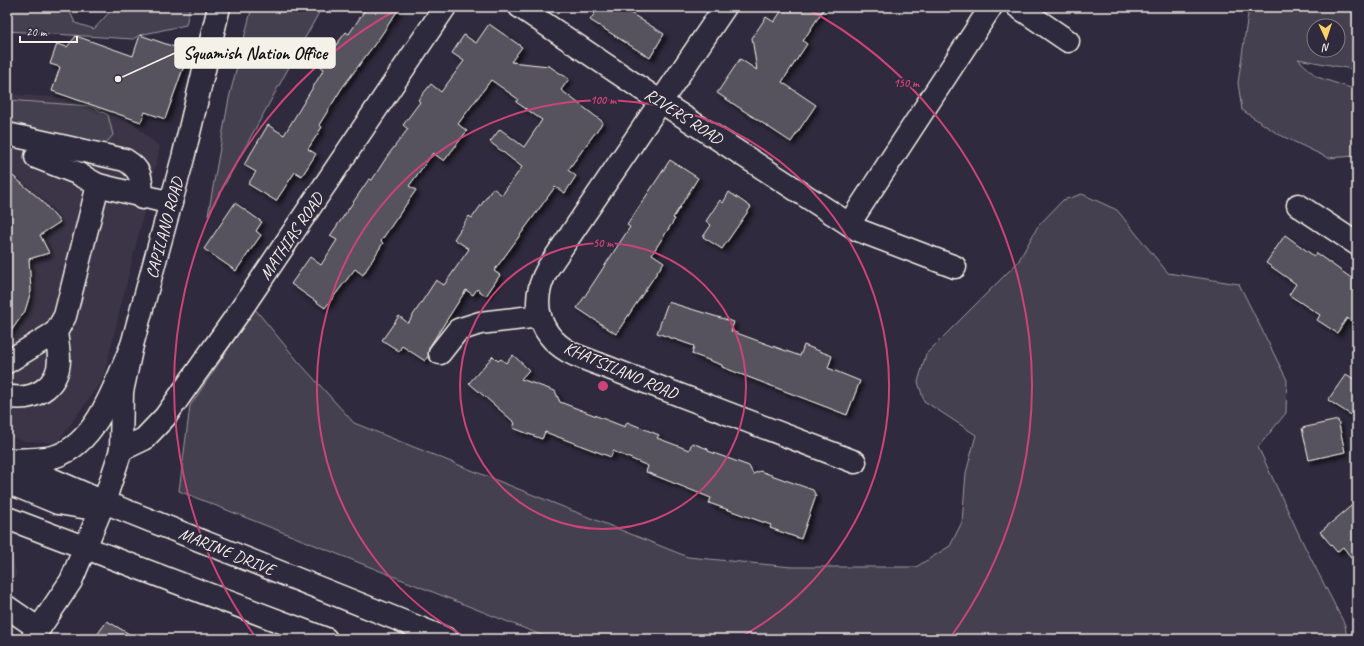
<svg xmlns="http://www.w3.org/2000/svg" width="1364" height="646" font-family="Caveat,sans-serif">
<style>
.built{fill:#3b3647}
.green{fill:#454050;stroke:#9c989c;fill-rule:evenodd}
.building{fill:#56525f;stroke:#f4f1e8;filter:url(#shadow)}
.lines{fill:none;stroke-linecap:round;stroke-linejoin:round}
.minor-casing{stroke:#f4f1e8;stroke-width:25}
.major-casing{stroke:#f4f1e8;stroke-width:25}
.minor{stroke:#2f2a3d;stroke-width:22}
.major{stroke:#2f2a3d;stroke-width:22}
.ring{fill:none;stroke:#cc4377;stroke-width:2}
.labels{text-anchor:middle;stroke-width:3.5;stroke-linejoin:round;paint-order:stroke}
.street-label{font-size:17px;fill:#f4f1e8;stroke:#2f2a3d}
.centre{fill:#cc4377;stroke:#2f2a3d;stroke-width:2}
.ring-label{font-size:12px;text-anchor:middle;font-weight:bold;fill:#cc4377;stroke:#2f2a3d;stroke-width:3.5;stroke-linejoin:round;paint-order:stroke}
.leader{fill:none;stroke:#f4f1e8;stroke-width:1.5}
.callout-dot{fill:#f4f1e8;stroke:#2f2a3d;stroke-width:1.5}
.callout{fill:#f4f1e8;stroke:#f4f1e8;stroke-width:1.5}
.callout-label{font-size:18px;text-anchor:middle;font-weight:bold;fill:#111}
</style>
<defs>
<filter id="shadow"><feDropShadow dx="3.5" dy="3.5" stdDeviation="2" flood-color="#0009"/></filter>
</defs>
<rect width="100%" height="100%" fill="#2f2a3d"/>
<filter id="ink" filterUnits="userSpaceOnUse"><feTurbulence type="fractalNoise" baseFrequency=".025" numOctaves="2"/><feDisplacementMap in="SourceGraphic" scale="8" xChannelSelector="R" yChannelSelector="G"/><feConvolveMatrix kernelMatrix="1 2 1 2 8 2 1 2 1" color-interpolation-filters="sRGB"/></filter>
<g filter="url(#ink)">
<g class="built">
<polygon points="7,94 97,100 111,105 160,147 103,379 57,443 25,441 7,436"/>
<polygon points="7,553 12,555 17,574 7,592"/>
</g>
<g class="green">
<polygon points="7,7 68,7 75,23 94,29 114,7 190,7 186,25 140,35 133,39 7,31"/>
<polygon points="252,7 322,7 208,215 229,98"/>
<path d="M1249,7H1357V70L1298,59L1317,77L1357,90V154L1355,156L1328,158L1278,134L1242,110L1238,83ZM1314,26H1338V50H1314Z"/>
<polygon points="7,100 91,106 108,115 113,135 104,145 7,122"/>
<polygon points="1082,194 1117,210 1168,273 1239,284 1287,380 1286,413 1258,447 1304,545 1345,625 1347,639 551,639 179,491 190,406 255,309 297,360 354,423 688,557 792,567 916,567 950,546 962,522 966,473 976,435 924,401 918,382 926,354 1018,262 1038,226 1063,200"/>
</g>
<g class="building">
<polygon points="367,7 400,7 380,37 342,88 319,125 322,127 308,149 316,154 302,176 295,172 276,201 248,184 256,172 244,165 268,125 284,135 324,69 320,66 346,32 349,34"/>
<polygon points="599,7 621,7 664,34 650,58 590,20"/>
<polygon points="784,7 825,7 803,41 807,44 782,82 816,105 791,142 717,93 740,59 757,70 752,38 766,17 774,22"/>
<polygon points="489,24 522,47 511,62 549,66 569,79 561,90 603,122 568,170 576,176 565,193 555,187 494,271 500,275 486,296 477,289 473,295 466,290 430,346 428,356 425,361 402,346 399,351 382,340 399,316 408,323 436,280 444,285 469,249 454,239 469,216 472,218 493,188 502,195 522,167 490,142 500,129 524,147 542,120 516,102 518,99 491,80 458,124 467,131 444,161 433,153 409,186 416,190 381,241 383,243 363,275 355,269 325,308 291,284 310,257 321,265 337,240 330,236 369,179 372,180 388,155 408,129 403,125 420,102 418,100 431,84 441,92 464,61 452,53 464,35 476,43"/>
<polygon points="140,35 189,52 165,119 145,112 141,122 52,91 60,67 50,64 57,44 67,47 76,36 133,56"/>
<polygon points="670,160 698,178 673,218 675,219 652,254 664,262 616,334 577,308 630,227 627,225"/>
<polygon points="7,171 41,200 60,222 40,235 49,253 29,259 31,291 25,311 7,337"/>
<polygon points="729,192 751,207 722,249 703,237 711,225 706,221 720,200 723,203"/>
<polygon points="235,203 262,222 256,231 261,235 236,271 204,249"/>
<polygon points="1285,235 1314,256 1316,253 1357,282 1357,325 1347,318 1337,333 1317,320 1320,315 1289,295 1296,284 1266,263"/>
<polygon points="668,302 734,322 731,331 800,356 804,345 832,356 828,368 860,381 847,415 722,367 722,365 692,354 694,346 657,333"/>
<polygon points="513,355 529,370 521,379 555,391 560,402 625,427 627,422 659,435 657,438 689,450 692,443 708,449 708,451 749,466 753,474 760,471 813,490 816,496 801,539 770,528 771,525 709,503 711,498 646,472 648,466 613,451 611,457 545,432 542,439 513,428 515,423 469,383 493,356 498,361 501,359 506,363"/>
<polygon points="1346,374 1357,381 1357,419 1328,400"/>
<polygon points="1338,420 1345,452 1309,460 1302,428"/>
<polygon points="1357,501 1357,565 1343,547 1337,552 1320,532"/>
<polygon points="107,621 138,639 94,639"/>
</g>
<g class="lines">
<g class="minor-casing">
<g id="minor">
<polyline points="520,7 661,102 858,230 955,267"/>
<path d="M725,7L548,268C528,303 539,338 575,355L855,462"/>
<polyline points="1018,7 1068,41"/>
<path d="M7,134L125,160C143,171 141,179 142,198"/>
<polyline points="36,157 77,173 98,185"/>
<polyline points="1298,205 1357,244"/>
<polyline points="849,224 991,7"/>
<polyline points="440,353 458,330 480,323 540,316"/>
<polyline points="7,362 56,332 65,316 98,185 171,203"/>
<path d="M7,396C32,402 59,388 59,359C59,350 57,341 56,332"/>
<polyline points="121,450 144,439 165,417 242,308 445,7"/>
<polyline points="104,502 121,450 122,392 132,345 183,158 219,7"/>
<polyline points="7,607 39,629"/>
</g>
</g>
<g class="major-casing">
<g id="major">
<polyline points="7,460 104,502 447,639"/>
<path d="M10,460C23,459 44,460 56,456C98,442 116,382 132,345"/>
<polyline points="7,482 58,503 88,508 103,502"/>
<polyline points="7,518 326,639"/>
<polyline points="32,639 71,581 104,502"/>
</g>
</g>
<use href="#minor" class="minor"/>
<use href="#major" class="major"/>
</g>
</g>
<g class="ring">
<circle cx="603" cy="386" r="143"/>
<path d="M469 639A286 286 0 1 1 737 639"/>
<path d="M256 638A429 429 0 0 1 402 7M804 7A429 429 0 0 1 950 638"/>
</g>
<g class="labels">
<g class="street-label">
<text transform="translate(684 116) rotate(33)" y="6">RIVERS ROAD</text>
<text transform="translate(164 228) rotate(-75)" y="6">CAPILANO ROAD</text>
<text transform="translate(291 236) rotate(-56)" y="6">MATHIAS ROAD</text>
<text transform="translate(621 370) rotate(23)" y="6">KHATSILANO ROAD</text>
<text transform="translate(227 551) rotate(22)" y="6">MARINE DRIVE</text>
</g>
</g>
<circle cx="603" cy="386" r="6" class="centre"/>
<g class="ring-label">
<text x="906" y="87">150 m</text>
<text x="603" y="104">100 m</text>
<text x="603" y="247">50 m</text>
</g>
<path class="leader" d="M118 79L175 53"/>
<circle class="callout-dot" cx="118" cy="79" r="4"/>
<rect class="callout" x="175" y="38" width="160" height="30" rx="4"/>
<g class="callout-label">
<text x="255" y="59">Squamish Nation Office</text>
</g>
<rect width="1364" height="646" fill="none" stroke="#2f2a3d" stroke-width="24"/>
<rect x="12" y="12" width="1340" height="622" fill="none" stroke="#f4f1e8" stroke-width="1.5" filter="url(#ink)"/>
<g transform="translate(1326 38) rotate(177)"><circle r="19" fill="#2f2a3d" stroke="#7e7a81"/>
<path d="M0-3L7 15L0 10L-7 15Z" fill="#ffd166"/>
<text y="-6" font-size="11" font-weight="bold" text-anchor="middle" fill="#f4f1e8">N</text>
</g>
<path d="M20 36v6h57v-6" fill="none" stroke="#f4f1e8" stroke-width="2"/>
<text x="26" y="36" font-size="12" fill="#f4f1e8" stroke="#2f2a3d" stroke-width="3" paint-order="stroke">20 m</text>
</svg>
